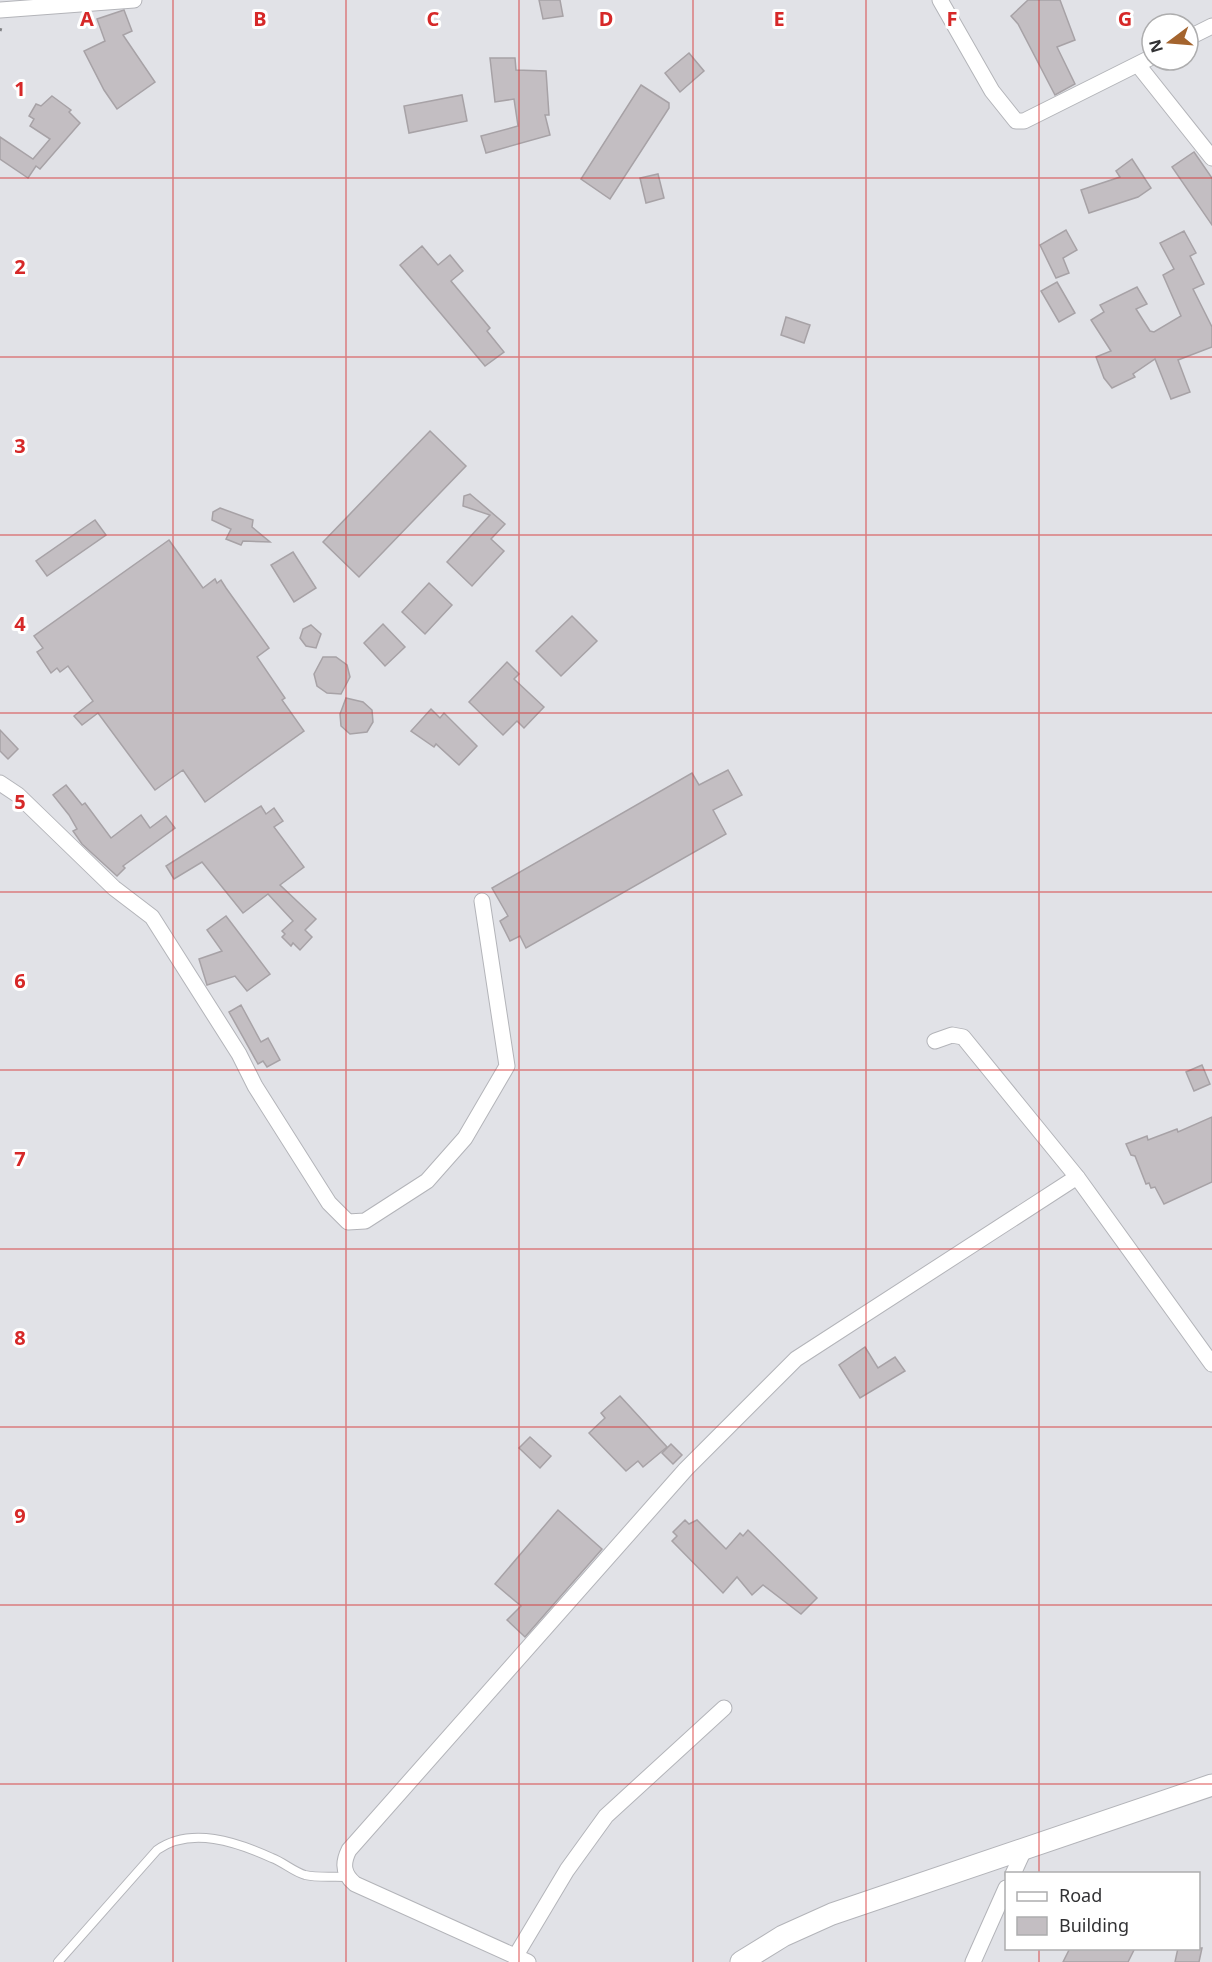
<svg xmlns="http://www.w3.org/2000/svg" width="1212" height="1962" font-family="'Noto Sans',sans-serif">
<style>
.building{fill:#c3bec2;stroke:#a7a2a6;stroke-width:1.5}
.lines{fill:none;stroke-linecap:round;stroke-linejoin:round}
.lane-casing{stroke:#b3b4b9;stroke-width:10}
.street-casing{stroke:#b3b4b9;stroke-width:17}
.secondary-casing{stroke:#b3b4b9;stroke-width:23}
.path{stroke:#818285;stroke-width:3;stroke-dasharray:3 4.5;stroke-linecap:butt}
.lane{stroke:#fff;stroke-width:8}
.street{stroke:#fff;stroke-width:15}
.secondary{stroke:#fff;stroke-width:21}
.grid{fill:none;stroke:#d62828;stroke-width:1.5;stroke-opacity:0.55}
.grid-label{font-size:20px;text-anchor:middle;font-weight:bold;fill:#d62828;stroke:#fff;stroke-width:6;stroke-linejoin:round;paint-order:stroke}
</style>
<rect width="100%" height="100%" fill="#e1e2e7"/>
<g class="building">
<polygon points="539,0 560,0 563,16 543,19"/>
<polygon points="1028,0 1060,0 1075,40 1057,47 1075,84 1055,95 1018,24 1011,16"/>
<polygon points="124,10 132,31 123,35 155,82 117,109 104,90 84,51 105,41 97,19"/>
<polygon points="689,53 704,71 680,92 665,73"/>
<polygon points="490,58 515,58 516,70 546,71 549,115 545,115 550,135 486,153 481,136 518,126 514,99 495,102"/>
<polygon points="641,85 669,103 669,108 610,199 581,179"/>
<polygon points="462,95 467,121 409,133 404,106"/>
<polygon points="52,96 71,110 69,112 80,123 40,169 36,166 28,178 0,159 0,137 33,159 50,139 30,126 34,119 29,116 36,104 41,106"/>
<polygon points="1194,152 1212,178 1212,225 1172,167"/>
<polygon points="1132,159 1151,188 1138,197 1089,213 1081,190 1120,177 1116,171"/>
<polygon points="658,174 664,198 646,203 640,178"/>
<polygon points="1066,230 1077,250 1063,258 1069,273 1056,278 1040,245"/>
<polygon points="1184,231 1196,253 1190,256 1204,284 1193,289 1212,327 1212,347 1178,360 1190,392 1171,399 1155,359 1133,374 1135,377 1112,388 1104,378 1096,357 1111,351 1091,320 1104,312 1100,305 1137,287 1147,304 1136,309 1150,331 1154,332 1181,316 1163,275 1174,269 1160,243"/>
<polygon points="422,246 438,265 450,255 463,271 451,281 490,328 487,331 504,352 485,366 400,265"/>
<polygon points="1057,282 1075,313 1059,322 1041,291"/>
<polygon points="786,317 810,325 804,343 781,335"/>
<polygon points="430,431 466,466 359,577 323,542"/>
<polygon points="470,494 505,524 491,539 504,551 472,586 447,562 490,515 463,506 464,496"/>
<polygon points="220,508 253,520 252,527 270,542 243,541 241,545 226,539 231,529 212,520 213,512"/>
<polygon points="95,520 106,535 47,576 36,561"/>
<polygon points="169,540 203,588 215,579 217,583 221,580 226,588 269,648 257,657 285,698 282,700 304,731 205,802 183,770 155,790 98,713 82,725 74,716 93,701 68,666 60,672 57,668 51,673 37,652 43,648 34,636"/>
<polygon points="293,552 316,588 294,602 271,565"/>
<polygon points="429,583 452,605 425,634 402,612"/>
<polygon points="572,616 597,641 561,676 536,651"/>
<polygon points="383,624 405,647 385,666 364,643"/>
<polygon points="311,625 321,634 316,648 306,646 300,638 303,629"/>
<polygon points="323,657 336,657 347,665 350,677 341,694 327,693 317,686 314,674"/>
<polygon points="507,662 519,674 514,679 544,707 524,728 517,721 503,735 469,702"/>
<polygon points="346,698 363,702 372,710 373,722 367,732 350,734 341,726 340,714"/>
<polygon points="431,709 440,718 444,713 477,746 459,765 436,744 434,747 411,731"/>
<polygon points="0,730 18,749 8,759 0,751"/>
<polygon points="728,770 742,795 713,810 726,834 526,948 520,936 510,941 500,921 508,916 492,888 692,773 699,785"/>
<polygon points="66,785 82,805 85,803 111,838 141,815 150,828 166,816 175,828 123,866 125,868 117,876 82,844 73,831 77,829 69,815 53,795"/>
<polygon points="261,806 266,814 274,808 283,821 274,827 304,867 280,885 316,919 305,930 312,937 300,950 293,943 291,946 282,937 285,934 282,931 293,921 268,894 243,913 202,862 174,879 166,866"/>
<polygon points="226,916 270,974 247,991 235,976 207,985 199,959 222,951 207,930"/>
<polygon points="241,1005 261,1042 268,1038 280,1060 267,1067 263,1061 258,1064 229,1012"/>
<polygon points="1202,1065 1210,1084 1194,1091 1186,1072"/>
<polygon points="1212,1117 1212,1182 1164,1204 1155,1187 1151,1188 1149,1183 1146,1184 1135,1156 1131,1155 1126,1144 1147,1136 1148,1140 1177,1129 1178,1132"/>
<polygon points="865,1347 878,1368 895,1357 905,1371 860,1398 839,1365"/>
<polygon points="620,1396 667,1447 643,1467 638,1461 626,1471 589,1433 605,1418 601,1413"/>
<polygon points="530,1437 551,1456 540,1468 519,1448"/>
<polygon points="671,1444 682,1455 673,1464 662,1453"/>
<polygon points="558,1510 602,1549 525,1637 507,1620 521,1606 495,1584"/>
<polygon points="685,1520 689,1524 697,1520 726,1549 740,1533 743,1536 748,1530 817,1598 801,1614 763,1585 752,1595 737,1577 723,1593 672,1541 677,1536 673,1532"/>
<polygon points="1070,1948 1135,1948 1128,1962 1063,1962"/>
<polygon points="1178,1948 1202,1948 1199,1962 1175,1962"/>
</g>
<g class="lines">
<g class="lane-casing">
<path id="lane" d="M58,1962L157,1850C191,1826 237,1842 272,1858C283,1862 294,1872 305,1875C318,1878 334,1876 347,1877"/>
</g>
<g class="street-casing">
<g id="street">
<polyline points="940,0 992,91 1016,121 1024,121 1152,57"/>
<polyline points="0,10 134,0"/>
<polyline points="1188,38 1212,26"/>
<polyline points="1138,65 1212,158"/>
<polyline points="0,783 18,795 114,888 152,917 239,1054 255,1086 329,1203 348,1222 365,1221 427,1181 465,1138 507,1066 482,901"/>
<polyline points="935,1041 952,1035 963,1037 1077,1177 1212,1364"/>
<polyline points="1013,1874 1024,1850"/>
<polyline points="515,1957 567,1870 606,1816 724,1708"/>
<path d="M528,1962L355,1884C343,1874 342,1864 349,1850L686,1469L796,1359L1077,1177"/>
<polyline points="973,1962 1006,1888"/>
</g>
</g>
<g class="secondary-casing">
<polyline id="secondary" points="741,1962 783,1936 832,1914 1212,1785"/>
</g>
<polyline class="path" points="0,31 2,24"/>
<use href="#lane" class="lane"/>
<use href="#street" class="street"/>
<use href="#secondary" class="secondary"/>
</g>
<path class="grid" d="M173,0V1962M346,0V1962M519,0V1962M693,0V1962M866,0V1962M1039,0V1874M0,178H1212M0,357H1212M0,535H1212M0,713H1212M0,892H1212M0,1070H1212M0,1249H1212M0,1427H1212M0,1605H1212M0,1784H1212M1039,1948V1962"/>
<g class="grid-label">
<text x="87" y="26">A</text>
<text x="260" y="26">B</text>
<text x="433" y="26">C</text>
<text x="606" y="26">D</text>
<text x="779" y="26">E</text>
<text x="952" y="26">F</text>
<text x="1125" y="26">G</text>
<text x="20" y="96">1</text>
<text x="20" y="274">2</text>
<text x="20" y="453">3</text>
<text x="20" y="631">4</text>
<text x="20" y="809">5</text>
<text x="20" y="988">6</text>
<text x="20" y="1166">7</text>
<text x="20" y="1345">8</text>
<text x="20" y="1523">9</text>
</g>
<rect x="1005" y="1872" width="195" height="78" fill="#ffffff" stroke="#adadae" stroke-width="1.5"/>
<rect x="1017" y="1892" width="30" height="9" fill="#ffffff" stroke="#adadae" stroke-width="1.5"/>
<text x="1059" y="1902" font-size="18" fill="#323234">Road</text>
<rect x="1017" y="1917" width="30" height="18" fill="#c3bec2" stroke="#adadae" stroke-width="1.5"/>
<text x="1059" y="1932" font-size="18" fill="#323234">Building</text>
<g transform="translate(1170 42) rotate(254)"><circle r="28" fill="#ffffff" stroke="#adadae" stroke-width="1.5"/>
<path d="M0-4.5L10 22L0 15L-10 22Z" fill="#a4642e"/>
<text y="-9" font-size="16" font-weight="bold" text-anchor="middle" fill="#323234">N</text>
</g>
</svg>
